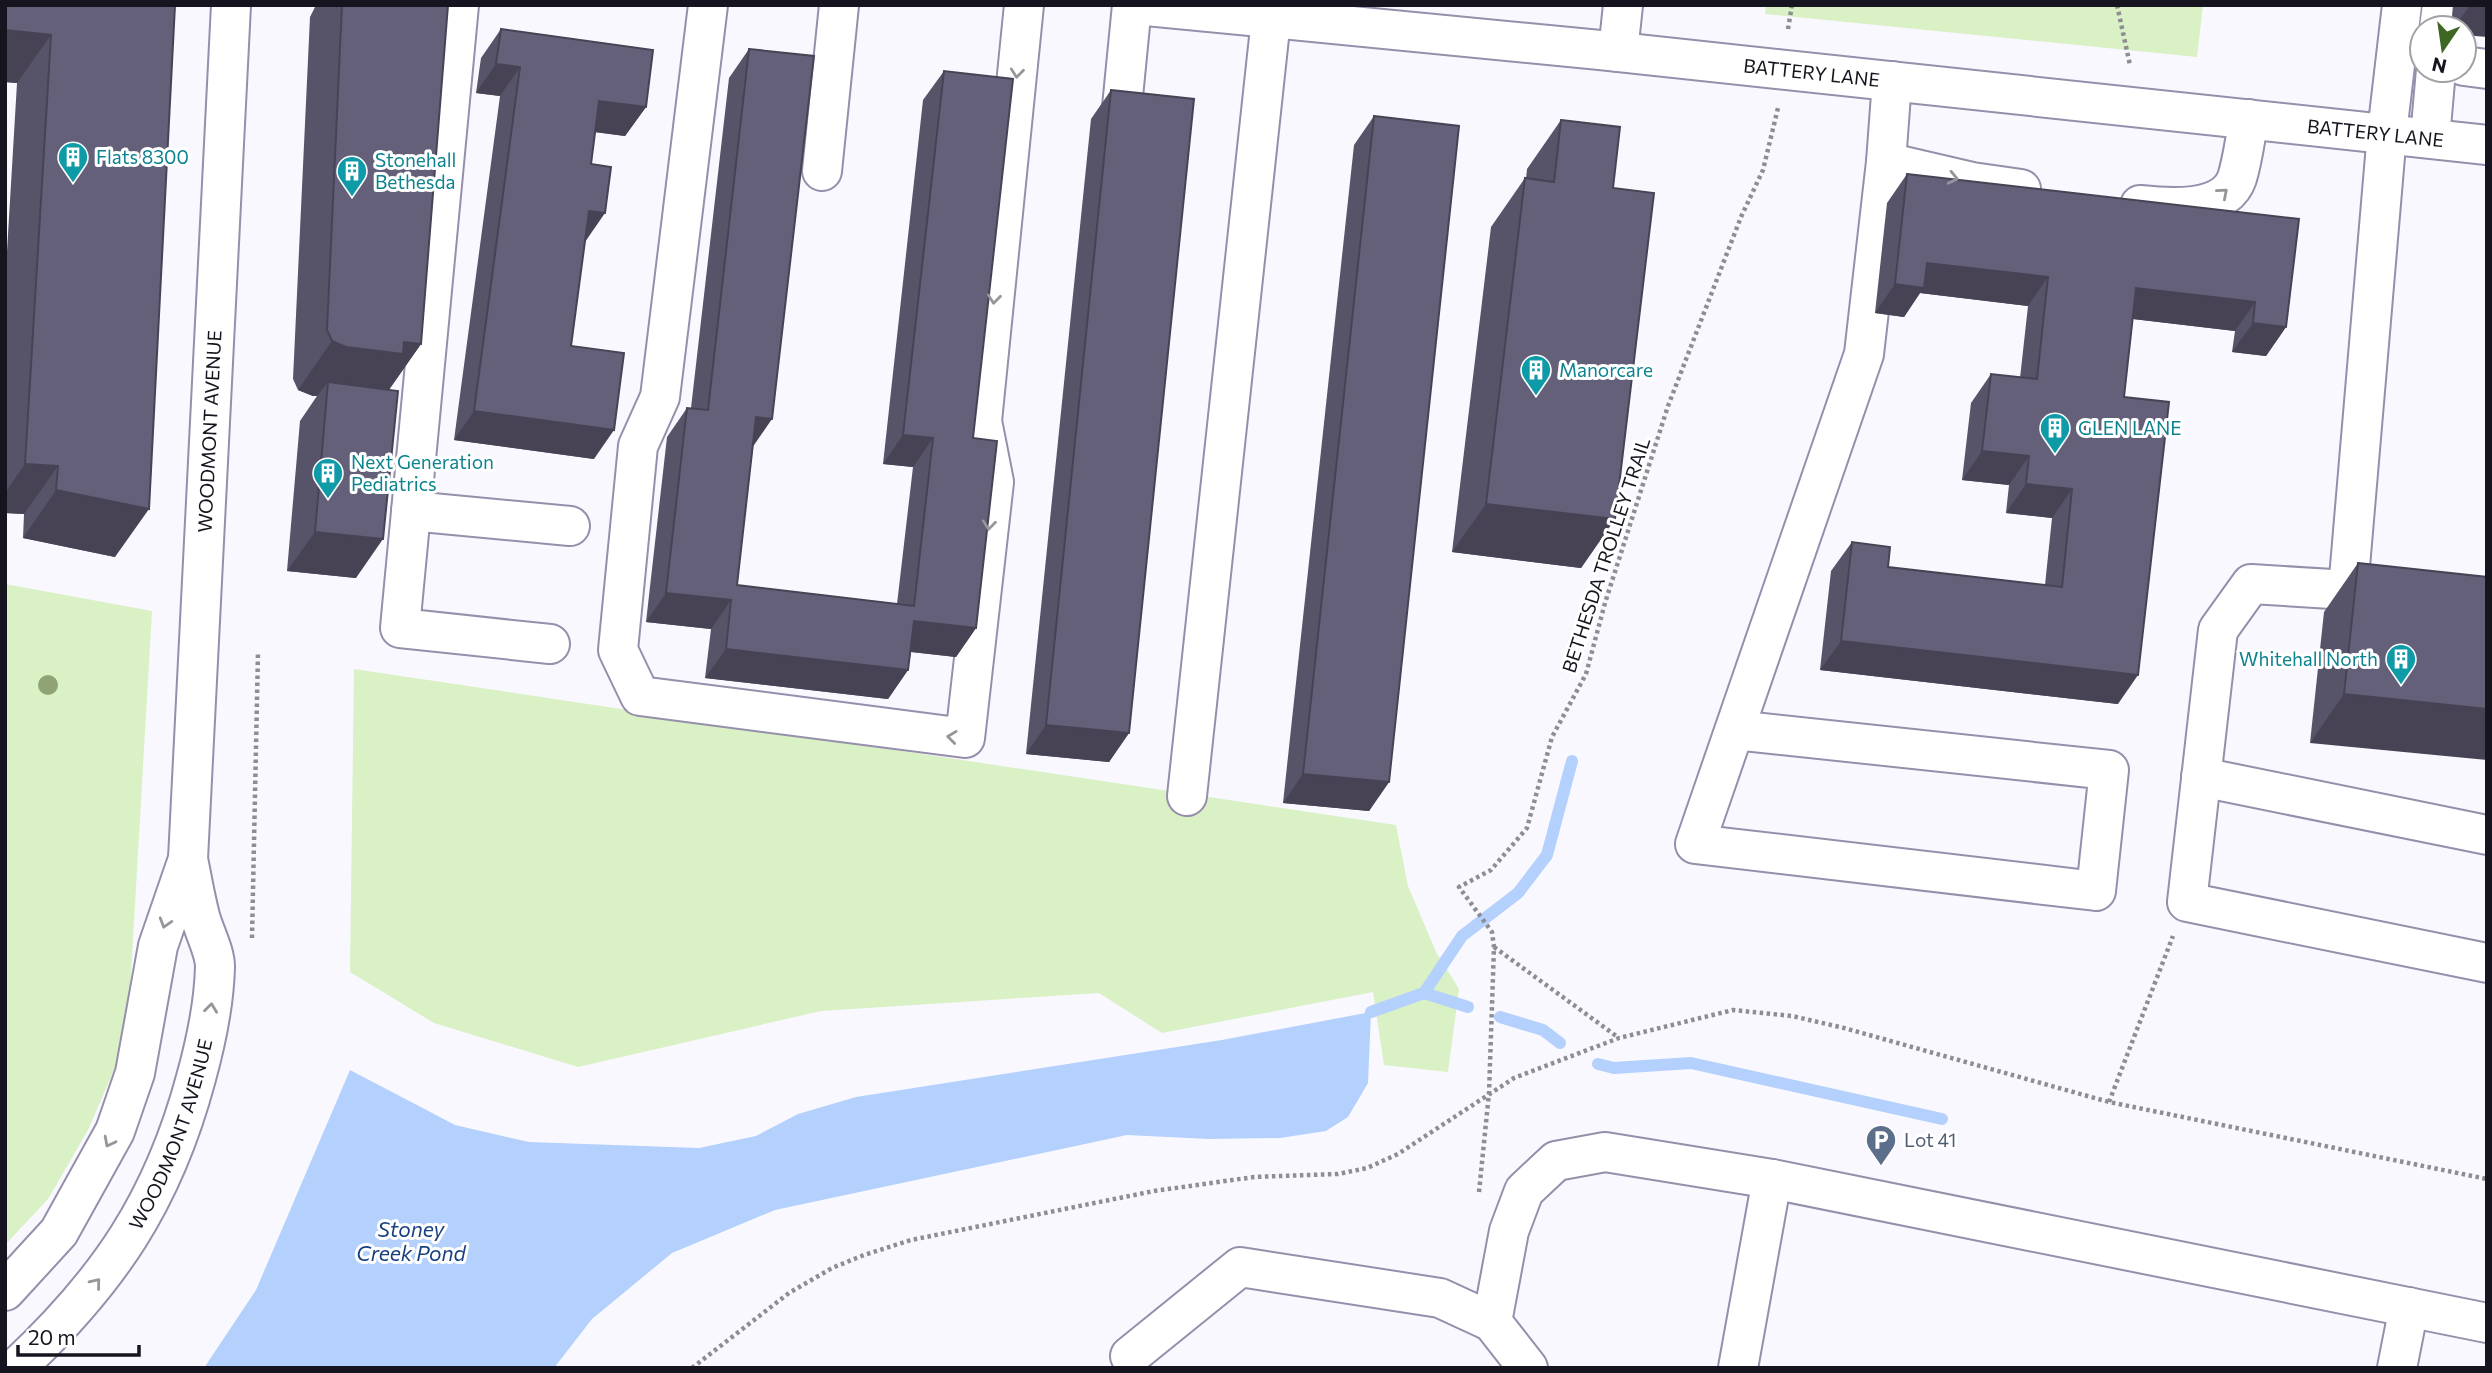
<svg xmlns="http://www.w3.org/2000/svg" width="2492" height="1373" font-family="Commissioner,sans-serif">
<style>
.green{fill:#d9f1c5}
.water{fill:#b4d0fd}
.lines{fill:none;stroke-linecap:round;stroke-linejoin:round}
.stream{stroke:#b4d0fd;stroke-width:12}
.minor-casing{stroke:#958fab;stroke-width:42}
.path{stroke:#8e8d94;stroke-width:4.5;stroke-dasharray:3.5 3.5;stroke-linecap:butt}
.minor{stroke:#fff;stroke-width:38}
.tree{fill:#8fa375}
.wall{fill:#575369}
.shaded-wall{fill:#474355}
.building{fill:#65607a;stroke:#474355;stroke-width:2}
.oneway{stroke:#96959a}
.labels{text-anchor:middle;stroke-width:6;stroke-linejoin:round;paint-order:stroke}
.street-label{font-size:19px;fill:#16141e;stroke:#fff}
.culture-label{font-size:19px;fill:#0d838f;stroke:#fff;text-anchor:start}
.service-label{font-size:19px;fill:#4e5e75;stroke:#fff;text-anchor:start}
.water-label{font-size:21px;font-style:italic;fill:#18407f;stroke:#fff}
</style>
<rect width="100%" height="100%" fill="#f9f8fe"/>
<g class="green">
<polygon points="1766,5 2203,5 2197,57 1765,14"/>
<polygon points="5,584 152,611 130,991 117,1063 88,1130 48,1199 5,1245"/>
<polygon points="354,669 1396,825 1408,886 1436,952 1459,989 1448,1072 1384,1065 1373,992 1162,1033 1099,993 821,1011 578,1067 434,1023 350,972"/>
</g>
<polygon class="water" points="1371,1012 1368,1083 1348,1117 1326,1131 1280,1138 1209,1139 1127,1135 775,1210 672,1253 592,1319 554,1368 204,1368 256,1290 350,1070 455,1125 529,1142 699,1148 756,1136 798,1114 856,1097 1222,1040"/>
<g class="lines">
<g class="stream">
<polyline points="1424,993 1468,1007"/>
<polyline points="1371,1012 1424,993 1462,936 1518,893 1547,855 1572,761"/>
<polyline points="1500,1017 1543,1030 1560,1043"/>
<polyline points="1598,1064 1614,1068 1691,1063 1942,1119"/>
</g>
<g class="minor-casing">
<g id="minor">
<polyline points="459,5 400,628 550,644"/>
<polyline points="708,5 660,397 638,446 618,650 640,696 965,738 994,482 982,421 1024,5"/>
<path id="s1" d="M1136,5L1600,50L2487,145"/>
<polyline points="2402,5 2387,133 2348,590 2251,584 2218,630 2187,902 2487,963"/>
<polyline points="2439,28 2442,5"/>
<polyline points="1618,52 1623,5"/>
<polyline points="2464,66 2487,69"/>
<polyline points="1121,117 1132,5"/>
<polyline points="2430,138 2436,70"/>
<polyline points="1886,162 1972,182 2021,189"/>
<polyline points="822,171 839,5"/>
<path d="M2140,205C2168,208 2225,213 2237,178C2243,159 2245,138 2249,119"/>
<polyline points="411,511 570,526"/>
<polyline points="1735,730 2109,770 2096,891 1695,844 1864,354 1886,162 1892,81"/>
<polyline points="2201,777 2487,835"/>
<polyline points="1187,796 1271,19 1278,5"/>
<polyline points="5,1291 59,1232 115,1131 135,1073 158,946 188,859"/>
<polyline points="1130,1356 1240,1267 1440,1298 1492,1322"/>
<path id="s2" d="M16,1368C109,1281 163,1201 196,1078C206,1042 214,1005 215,967C215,951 204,932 200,916C195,897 192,878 188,859L231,5"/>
<polyline points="1528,1368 1492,1322 1509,1231 1524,1191 1556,1161 1605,1152 1772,1179"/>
<polyline points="1738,1368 1772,1179 2487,1323"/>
<polyline points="2397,1368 2409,1307"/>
</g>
</g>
<g class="path">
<polyline points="2117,5 2130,65"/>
<polyline points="1788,29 1792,5"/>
<polyline points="252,938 258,652"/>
<polyline points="1494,947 1619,1038"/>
<polyline points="2109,1102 2173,936"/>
<polyline points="1479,1192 1489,1093 1494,947 1492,932 1459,887 1491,870 1527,828 1552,737 1586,674 1605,603 1668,406 1741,217 1763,170 1778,108"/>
<polyline points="692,1368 789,1293 832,1268 864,1255 911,1240 1154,1191 1254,1177 1338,1174 1367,1168 1398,1154 1514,1078 1619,1038 1733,1010 1792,1016 1844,1028 2109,1102 2487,1179"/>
</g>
<use href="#minor" class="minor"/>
</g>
<circle class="tree" cx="48" cy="685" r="10"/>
<g class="wall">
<polygon points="5,5 175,5 115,557 23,538 24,514 5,513 5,285 17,83 5,82"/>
<polygon points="316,5 448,5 421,344 389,390 356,578 287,571 300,421 317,396 313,396 298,390 293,379 310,17"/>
<polygon points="2453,5 2487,5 2464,28 2451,28"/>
<polygon points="501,29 646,107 625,136 595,132 591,164 585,242 571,346 594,459 454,440 500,96 476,93 481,58"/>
<polygon points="749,49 753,447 737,585 897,604 913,467 883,464 923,100 944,71 973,438 976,628 956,657 911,652 908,670 888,699 705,678 711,629 646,622 667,437 687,408 691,408 729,78"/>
<polygon points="1111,90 1129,733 1109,762 1026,754 1091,119"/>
<polygon points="1374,116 1389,782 1369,811 1283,803 1354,145"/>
<polygon points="1561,120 1613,188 1615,519 1581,568 1452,552 1491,227 1525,178 1526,179 1527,169"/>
<polygon points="1907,174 2299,219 2286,327 2266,356 2232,352 2235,331 2133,319 2124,397 2118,704 1820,670 1831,571 1852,542 1888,567 2045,585 2052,518 2006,513 2009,485 1962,480 1971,403 1991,374 2020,378 2028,306 1920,293 1904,317 1875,313 1887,203"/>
<polygon points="2358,563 2487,577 2310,743 2324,612"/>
</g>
<g class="shaded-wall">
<polygon points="2470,5 2487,5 2487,37 2464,35 2464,28 2454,28"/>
<polygon points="5,30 51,35 17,83 5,82"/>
<polygon points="496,64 520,67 500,96 476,93"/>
<polygon points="599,101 646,107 625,136 579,130"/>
<polygon points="589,211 605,213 585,242"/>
<polygon points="1927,263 2048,277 2028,306 1920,293 1904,317 1875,313 1895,284"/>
<polygon points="2136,288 2255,302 2235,331 2116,317"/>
<polygon points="2253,323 2286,327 2266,356 2232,352"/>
<polygon points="332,341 404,342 421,344 387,392 328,382 317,396 313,396 298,390"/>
<polygon points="474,411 614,430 594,459 454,440"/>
<polygon points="756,417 772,419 752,448"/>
<polygon points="903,435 933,438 913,467 883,464"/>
<polygon points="1982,451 2029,456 2009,485 1962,480"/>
<polygon points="25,464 58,466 24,514 5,513 5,493"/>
<polygon points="2026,484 2072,489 2052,518 2006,513"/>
<polygon points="56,490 149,509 115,557 23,538"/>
<polygon points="1486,504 1615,519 1581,568 1452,552"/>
<polygon points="315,532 383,539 356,578 287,571"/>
<polygon points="666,593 731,600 711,629 646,622"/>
<polygon points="914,621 976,628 956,657 894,650"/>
<polygon points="1841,641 2138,675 2118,704 1820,670"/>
<polygon points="726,649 908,670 888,699 705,678"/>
<polygon points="2344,694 2487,709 2487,760 2310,743"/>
<polygon points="1046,725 1129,733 1109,762 1026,754"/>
<polygon points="1303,774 1389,782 1369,811 1283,803"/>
</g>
<g class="building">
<polygon points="5,5 175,5 149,509 56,490 58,466 25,464 51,35 5,30"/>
<polygon points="342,5 448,5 421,344 404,342 403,354 346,347 332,341 327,330"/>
<polygon points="501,29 653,50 646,107 599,101 591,164 611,167 605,213 589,211 571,346 624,353 614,430 474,411 520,67 496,64"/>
<polygon points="749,49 814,56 772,419 756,417 737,585 914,606 933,438 903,435 944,71 1013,79 973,438 997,441 976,628 914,621 908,670 726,649 731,600 666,593 687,408 708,410"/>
<polygon points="1111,90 1194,99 1129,733 1046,725"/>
<polygon points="1374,116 1459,126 1389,782 1303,774"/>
<polygon points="1561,120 1620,127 1613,188 1654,193 1615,519 1486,504 1525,178 1554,182"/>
<polygon points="1907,174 2299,219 2286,327 2253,323 2255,302 2136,288 2124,397 2169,402 2138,675 1841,641 1852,542 1890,547 1888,567 2062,587 2072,489 2026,484 2029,456 1982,451 1991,374 2037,379 2048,277 1927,263 1924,288 1895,284"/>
<polygon points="328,382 398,391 383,539 315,532"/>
<polygon points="2358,563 2487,577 2487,709 2344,694"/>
</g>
<defs><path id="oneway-chevron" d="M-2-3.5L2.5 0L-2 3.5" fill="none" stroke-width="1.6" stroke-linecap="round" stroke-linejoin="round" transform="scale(1.75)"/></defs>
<g class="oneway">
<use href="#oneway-chevron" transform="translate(1017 73) rotate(96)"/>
<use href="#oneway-chevron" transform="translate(1953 178) rotate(13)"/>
<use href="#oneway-chevron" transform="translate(2223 193) rotate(-41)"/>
<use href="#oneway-chevron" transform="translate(994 299) rotate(96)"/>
<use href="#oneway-chevron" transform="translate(989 525) rotate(96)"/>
<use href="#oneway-chevron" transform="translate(952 737) rotate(-173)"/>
<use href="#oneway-chevron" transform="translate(165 923) rotate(107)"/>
<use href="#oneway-chevron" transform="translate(211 1008) rotate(-83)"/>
<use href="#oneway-chevron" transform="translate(109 1142) rotate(117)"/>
<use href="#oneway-chevron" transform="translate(96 1283) rotate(-51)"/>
</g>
<defs>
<g id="building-pin" transform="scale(1.575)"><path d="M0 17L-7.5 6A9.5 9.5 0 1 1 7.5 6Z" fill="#0f9aa8" stroke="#fff"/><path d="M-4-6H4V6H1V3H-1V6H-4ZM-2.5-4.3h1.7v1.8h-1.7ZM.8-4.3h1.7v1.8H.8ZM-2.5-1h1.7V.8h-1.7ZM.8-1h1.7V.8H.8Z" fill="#fff"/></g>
<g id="parking-pin" transform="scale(1.575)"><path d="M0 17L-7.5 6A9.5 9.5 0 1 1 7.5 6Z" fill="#5c6f8a" stroke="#fff"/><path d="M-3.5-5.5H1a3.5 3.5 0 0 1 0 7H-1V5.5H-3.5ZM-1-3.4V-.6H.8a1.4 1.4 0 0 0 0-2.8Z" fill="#fff"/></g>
</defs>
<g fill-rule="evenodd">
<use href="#building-pin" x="73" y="157"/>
<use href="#building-pin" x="352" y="171"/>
<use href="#building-pin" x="1536" y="370"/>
<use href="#building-pin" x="2055" y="428"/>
<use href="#building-pin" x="328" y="473"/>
<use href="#building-pin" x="2401" y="659"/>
<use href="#parking-pin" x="1881" y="1140"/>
</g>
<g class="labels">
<g class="street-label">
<text dy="7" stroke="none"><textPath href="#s1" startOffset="679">BATTERY LANE</textPath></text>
<text dy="7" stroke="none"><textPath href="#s1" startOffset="1246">BATTERY LANE</textPath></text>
<text dy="7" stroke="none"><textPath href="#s2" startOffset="999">WOODMONT AVENUE</textPath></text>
<text transform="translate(1606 555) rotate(-72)" y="7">BETHESDA TROLLEY TRAIL</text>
<text dy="7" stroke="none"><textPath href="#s2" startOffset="285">WOODMONT AVENUE</textPath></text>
</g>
<g class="culture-label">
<text x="96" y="164">Flats 8300</text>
<text x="375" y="167">Stonehall<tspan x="375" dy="22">Bethesda</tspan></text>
<text x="1559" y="377">Manorcare</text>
<text x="2078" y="435">GLEN LANE</text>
<text x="351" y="469">Next Generation<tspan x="351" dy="22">Pediatrics</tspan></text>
<text x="2378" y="666" text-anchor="end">Whitehall North</text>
</g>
<g class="service-label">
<text x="1904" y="1147">Lot 41</text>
</g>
<g class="water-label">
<text x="411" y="1237">Stoney<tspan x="411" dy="24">Creek Pond</tspan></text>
</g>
</g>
<rect width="2492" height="1373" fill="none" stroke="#16141e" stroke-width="14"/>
<g transform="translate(2443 49) rotate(193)"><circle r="33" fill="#ffffff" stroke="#a2a1a5" stroke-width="2"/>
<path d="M0-5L12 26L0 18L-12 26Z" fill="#3e6723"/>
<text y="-10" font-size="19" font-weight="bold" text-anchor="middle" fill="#16141e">N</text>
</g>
<path d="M18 1345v10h121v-10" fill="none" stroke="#16141e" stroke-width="3.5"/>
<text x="28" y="1345" font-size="21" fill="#16141e" stroke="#ffffff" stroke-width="5" paint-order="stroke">20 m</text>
</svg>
